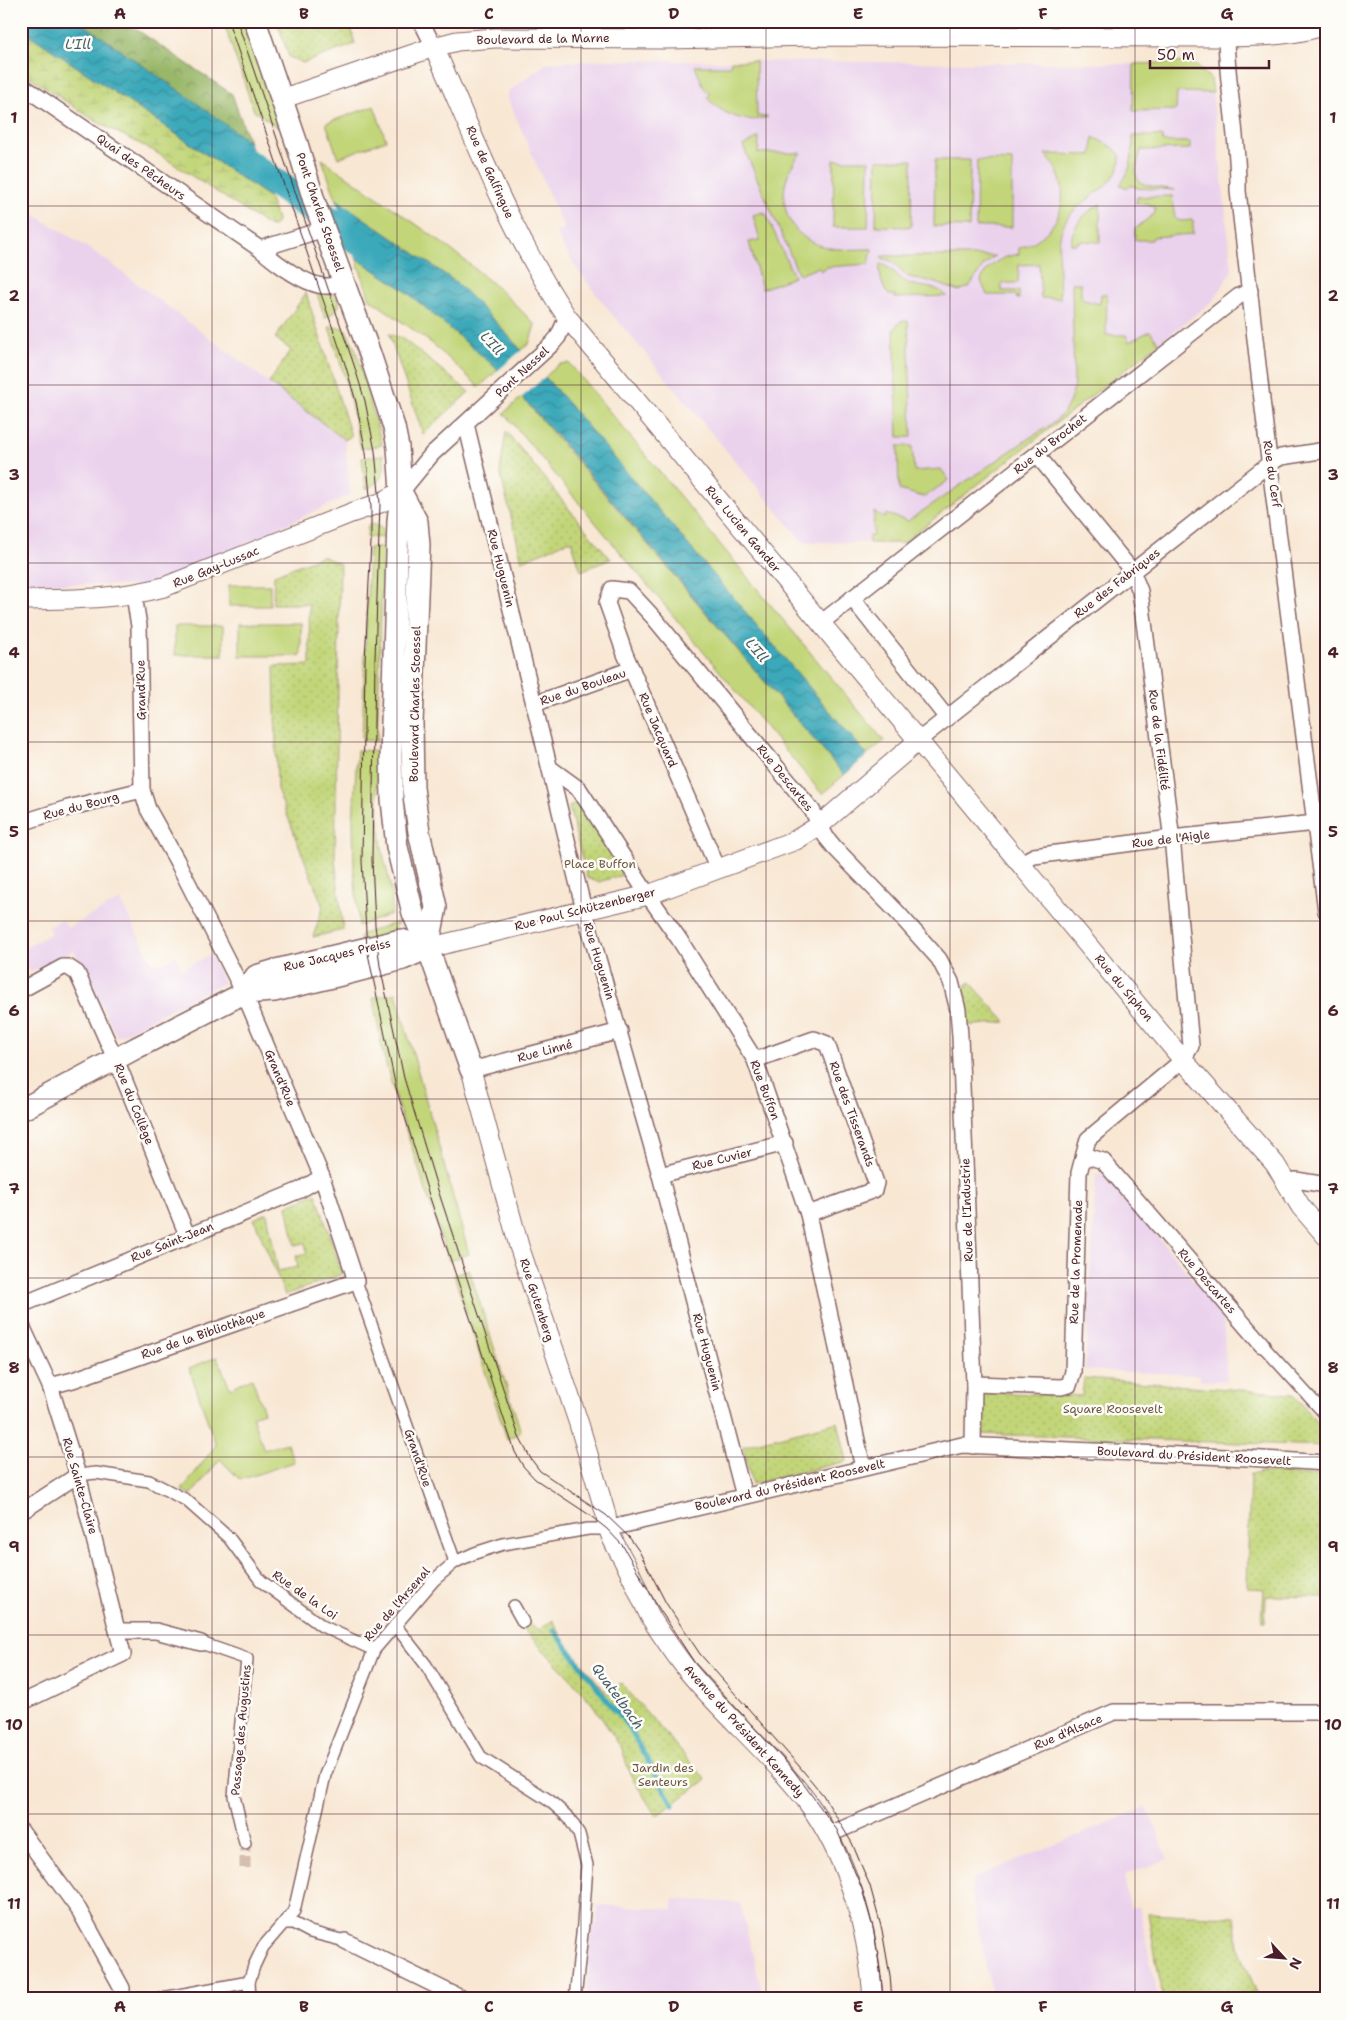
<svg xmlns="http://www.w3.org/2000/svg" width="1347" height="2020" font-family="'Shantell Sans',sans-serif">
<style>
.built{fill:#ead1ec}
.grass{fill:#c2d679;stroke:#867a52}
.forest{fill:url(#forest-crowns);stroke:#726b4a}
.wetland{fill:url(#wetland-marsh);stroke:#867a52}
.park{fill:url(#park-dots);stroke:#867a52}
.water{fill:url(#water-waves);stroke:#426472}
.pier{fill:#f8e7d3}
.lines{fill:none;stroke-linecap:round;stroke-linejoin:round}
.stream{stroke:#3ba9ba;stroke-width:5}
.river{stroke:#3ba9ba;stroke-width:29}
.pedestrian-tunnel{stroke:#d5bfb1;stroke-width:11;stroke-dasharray:11 5.5;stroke-linecap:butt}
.pedestrian-casing{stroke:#876566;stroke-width:14}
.minor-casing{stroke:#876566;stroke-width:18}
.tertiary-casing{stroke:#876566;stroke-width:21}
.secondary-casing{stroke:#876566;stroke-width:24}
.pedestrian{stroke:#fff;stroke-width:11}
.minor{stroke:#fff;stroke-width:15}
.tertiary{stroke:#fff;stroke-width:19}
.secondary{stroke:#fff;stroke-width:21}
.tram{stroke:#4a1f2b;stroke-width:1}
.grid{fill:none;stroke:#4a1f2b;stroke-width:1;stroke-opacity:0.55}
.labels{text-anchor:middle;stroke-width:5;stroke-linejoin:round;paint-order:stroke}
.street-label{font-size:12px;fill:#4a1f2b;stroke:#fdfcf7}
.park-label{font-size:12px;fill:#6e5642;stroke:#fdfcf7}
.water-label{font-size:14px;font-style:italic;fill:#435d6b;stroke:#fdfcf7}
.neatline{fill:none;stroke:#4a1f2b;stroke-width:2}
.grid-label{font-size:16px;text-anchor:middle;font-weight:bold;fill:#4a1f2b}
</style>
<defs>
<pattern id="forest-crowns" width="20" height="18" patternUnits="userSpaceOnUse" patternTransform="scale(1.25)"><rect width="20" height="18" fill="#99b769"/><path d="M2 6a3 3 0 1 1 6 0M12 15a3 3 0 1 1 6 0" fill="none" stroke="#7f9457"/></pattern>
<pattern id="wetland-marsh" width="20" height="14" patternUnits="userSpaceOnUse" patternTransform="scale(1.25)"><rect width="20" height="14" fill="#c2d679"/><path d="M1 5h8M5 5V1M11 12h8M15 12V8" fill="none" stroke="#a8b769"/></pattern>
<pattern id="park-dots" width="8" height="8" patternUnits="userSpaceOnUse" patternTransform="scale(1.25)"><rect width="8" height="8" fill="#c2d679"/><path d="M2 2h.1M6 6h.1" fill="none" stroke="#a8b769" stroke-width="1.8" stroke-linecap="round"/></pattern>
<pattern id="water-waves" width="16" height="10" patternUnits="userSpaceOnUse" patternTransform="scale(1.25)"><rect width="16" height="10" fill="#3ba9ba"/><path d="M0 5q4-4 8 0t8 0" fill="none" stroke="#348997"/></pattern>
</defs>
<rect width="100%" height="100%" fill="#fdfcf7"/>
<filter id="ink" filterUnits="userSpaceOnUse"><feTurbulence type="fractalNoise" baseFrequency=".02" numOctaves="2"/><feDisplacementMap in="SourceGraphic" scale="10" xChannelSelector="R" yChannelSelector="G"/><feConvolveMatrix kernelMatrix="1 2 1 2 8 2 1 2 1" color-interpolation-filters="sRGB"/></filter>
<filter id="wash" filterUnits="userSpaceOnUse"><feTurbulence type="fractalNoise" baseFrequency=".0096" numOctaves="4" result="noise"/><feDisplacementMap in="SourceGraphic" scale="20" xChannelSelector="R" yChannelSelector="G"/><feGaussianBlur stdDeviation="1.12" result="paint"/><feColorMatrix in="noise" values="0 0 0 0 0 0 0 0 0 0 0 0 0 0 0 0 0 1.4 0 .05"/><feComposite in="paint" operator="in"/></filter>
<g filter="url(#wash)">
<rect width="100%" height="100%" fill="#f8e7d3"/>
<g class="built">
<polygon points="604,60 1129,64 1192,62 1211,79 1232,270 1214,300 903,543 803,542 603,303 575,266 555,232 564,229 507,96 509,91 547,63"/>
<polygon points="21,206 102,257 345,440 350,495 153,586 21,583"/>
<polygon points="120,900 152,962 160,964 176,956 182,969 210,955 224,983 182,1003 117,1037 74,950 30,972 21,956 21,950 51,934 48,927 62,919 67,928"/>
<polygon points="1096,1174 1106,1174 1223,1316 1227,1381 1200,1380 1200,1375 1085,1370"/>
<polygon points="1147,1807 1168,1859 1124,1875 1130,1908 1139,1906 1158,1999 975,1999 992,1995 971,1891 973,1878"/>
<polygon points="673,1899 740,1903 764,1999 587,1999 591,1927 597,1923 597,1905 673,1909"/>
</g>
<g class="grass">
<polygon points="223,21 243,21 279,128 254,111"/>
<path d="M731,61H756L757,116L768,117C746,125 722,114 707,98L710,94L704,88L695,66H730Z"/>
<polygon points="1192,62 1211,79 1213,93 1177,92 1176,110 1133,111 1134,64"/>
<polygon points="374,106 386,140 338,158 326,123"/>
<path d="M1133,136H1162L1163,142H1190V149L1141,150C1129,189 1139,183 1175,190L1136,188V186H1129L1128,188L1120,185C1132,170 1133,155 1133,136Z"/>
<path d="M759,137L758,153H801C774,183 778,233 822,246C837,251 856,249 872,249L869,264L827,267L821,271L819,267L799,275L743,146Z"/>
<path d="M1093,137L1114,148L1120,155C1123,191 1070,197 1061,232C1056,249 1060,279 1060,298H1041L1039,264L1019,265L1018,283H1002V291H1019V299H1017L1016,295H987L981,281C986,265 1003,256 1019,254V248C1063,235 1077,188 1045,154L1092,155Z"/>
<path d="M322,159C394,210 475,259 535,325L529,344L521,350L495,321L456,282L336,199Z"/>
<polygon points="834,160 869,160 868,227 833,227"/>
<polygon points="877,160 912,160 911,227 876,226"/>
<polygon points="935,160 970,160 969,227 934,226"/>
<polygon points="977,160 1012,161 1012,227 976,227"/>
<polygon points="1172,196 1175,219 1181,221 1193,220 1193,234 1153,237 1152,240 1135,240 1135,229 1155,213 1155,208 1149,204 1136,203 1137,197"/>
<path d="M1100,204V242L1078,241V244H1071C1072,225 1084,214 1100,204Z"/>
<polygon points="764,212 764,214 766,214 794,277 762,289 749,242 760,240 753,215"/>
<polygon points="882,256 995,256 984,265 969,287 959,291 930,281 908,277 892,261 881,258"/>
<polygon points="356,258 403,289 448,325 498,370 479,387 433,344 370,299"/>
<path d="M880,264C893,267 899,280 910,284C922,288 939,286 947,296L895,298V295H889C883,291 878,271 880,264Z"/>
<path d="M1072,283H1081V296L1084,300L1100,304L1101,294H1107L1106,335H1126L1129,342L1150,331L1159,343L903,543H869V536H873L874,512L885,518L886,514L908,521L1031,437C1055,423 1071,413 1074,383Z"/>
<path d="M315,287C321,290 330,292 335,296C346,305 333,314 325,318Z"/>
<polygon points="901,321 908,321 912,437 898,437 894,329"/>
<polygon points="329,327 345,328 356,350 382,445 361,449 346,381"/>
<polygon points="569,363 884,741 867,755 545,377 559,364"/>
<polygon points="522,397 844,775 822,794 504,413"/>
<polygon points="898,446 912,446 914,471 941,469 949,480 924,497 899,490"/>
<path d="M383,455C387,471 382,482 366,489L362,458Z"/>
<polygon points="371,524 380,527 390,538 367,537 368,525"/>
<polygon points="369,548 383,548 377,741 362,740"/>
<rect x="229" y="585" width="41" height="21"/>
<rect x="240" y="623" width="61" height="33"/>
<rect x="175" y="626" width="48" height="29"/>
<path d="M357,750L377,751C376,785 378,815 382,849C386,871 395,892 391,914L359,926L354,871L353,822Z"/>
<path d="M398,922C388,940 378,940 360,945V935Z"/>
<polygon points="396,993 469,1254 449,1261 396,1100 382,1049 373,998"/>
<polygon points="469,1269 521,1432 507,1439 454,1275"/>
<polygon points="217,1357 230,1388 252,1378 264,1412 252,1416 264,1450 287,1443 294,1462 243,1479 238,1478 220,1459 191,1495 182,1490 216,1445 189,1368"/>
</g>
<polygon class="forest" points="79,21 124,21 232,94 249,142"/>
<polygon class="wetland" points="21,29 269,197 277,219 276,224 270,227 154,151 95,121 21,71"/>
<g class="park">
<polygon points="277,21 350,21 355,44 303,63 289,57"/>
<polygon points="306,293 351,436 345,440 269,383 291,350 275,338"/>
<polygon points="389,334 403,339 469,392 423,434"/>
<polygon points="506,431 586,530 611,559 581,571 571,540 522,561 500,472"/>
<polygon points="322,556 340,564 335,860 343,930 313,937 323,907 277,789 274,666 310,665 309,604 273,604 274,575"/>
<polygon points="580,801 623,869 620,876 598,882 587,878 569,807"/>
<polygon points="970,982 1006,1022 966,1026 961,990"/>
<polygon points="316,1193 342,1274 285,1295 254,1219 267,1213 278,1271 298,1267 296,1256 307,1253 305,1243 295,1245 287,1206"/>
<polygon points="1084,1378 1293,1394 1326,1432 1326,1446 982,1434 983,1392 1082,1396"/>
<polygon points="838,1422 847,1461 752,1484 743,1446"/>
<polygon points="1259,1472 1326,1476 1326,1597 1266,1596 1265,1622 1262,1622 1264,1589 1247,1588 1250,1474 1259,1474"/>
<polygon points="527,1620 531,1626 539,1630 553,1620 564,1641 607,1694 621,1683 706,1780 656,1816 630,1774 622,1749 593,1705 571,1679 525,1631 520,1623"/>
<polygon points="1148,1913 1234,1917 1238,1946 1258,1996 1257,1999 1163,1999"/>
</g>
<g class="water">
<polygon points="21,21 79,21 198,104 249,142 269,197 21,29"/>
<polygon points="336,199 456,282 495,321 561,395 867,755 844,775 557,436 494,366 403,289 356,258"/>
</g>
<g class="pier">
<polygon points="248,138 252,141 271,196 270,199"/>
<polygon points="335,197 336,199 357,262 353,259 333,200"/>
<polygon points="523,349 547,375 520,399 496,372"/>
</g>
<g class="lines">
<polyline class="stream" points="554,1630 613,1708 624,1719 673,1805"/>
<polyline class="river" points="227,149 379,255"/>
</g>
</g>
<g filter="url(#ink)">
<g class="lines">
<polyline class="pedestrian-tunnel" points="245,1868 245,1843"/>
<g class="pedestrian-casing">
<g id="pedestrian">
<polyline points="356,1281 455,1562"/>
<polyline points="1262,1345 1326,1415"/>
<polyline points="78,1475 96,1473 149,1481 186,1500 229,1538 261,1581 322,1626 374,1650"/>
<polyline points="514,1606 523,1622"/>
<polyline points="395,1625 426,1665 481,1757 550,1801 569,1818 579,1834 587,1865 583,1924 575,1999"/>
<polyline points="201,1643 247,1659 234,1796 245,1843"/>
<polyline points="285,1923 293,1923 310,1932 345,1941"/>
<polyline points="157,1999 249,1982"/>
<polyline points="250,1999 249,1982 254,1966 263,1947 294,1911 325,1775 374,1650 434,1580 455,1562 475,1553 503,1544 588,1529 607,1529"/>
</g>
</g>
<g class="minor-casing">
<g id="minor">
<polyline points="421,21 434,47"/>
<polyline points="815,36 816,21"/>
<path d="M1226,37C1227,89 1239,139 1238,191L1267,443L1326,911"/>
<polyline points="593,39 594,21"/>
<path d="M21,85L260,249C275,262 308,288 329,286C334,285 339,283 344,281"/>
<polyline points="260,249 324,229"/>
<polyline points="466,424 584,910 660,1175 744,1496"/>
<polyline points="401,492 432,454 552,344 558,337 567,317"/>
<polyline points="852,598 947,718"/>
<polyline points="822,622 1239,296 1250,291"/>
<polyline points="534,704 632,669"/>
<polyline points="919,740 1270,463 1281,457 1326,450"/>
<polyline points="550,768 579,789 648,895 679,939 755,1060 808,1214 863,1468"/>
<polyline points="21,823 68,808 142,790"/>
<polyline points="1019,864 1034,856 1171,838 1316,823"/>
<polyline points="718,869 625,654 607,603 612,589 629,591 654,618 812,810 826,837 835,848 897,912 939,959 951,982 958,1010 960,1036 974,1384 973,1446"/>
<polyline points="21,990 63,967 68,967 77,973 122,1074 187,1235"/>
<polyline points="755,1060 814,1039 827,1044 876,1183 874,1190 808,1214"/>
<polyline points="471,1070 620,1031"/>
<polyline points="1084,1155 1103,1161 1262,1345"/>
<polyline points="660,1175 785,1143"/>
<polyline points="1284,1181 1296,1180 1326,1185"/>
<polyline points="21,1305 300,1190 322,1177"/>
<polyline points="21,1324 50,1386 78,1475 123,1654 21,1703"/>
<polyline points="974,1384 1061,1387 1069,1385 1073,1372 1079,1173 1088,1139 1183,1060 1191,1046 1173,848 1140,591 1132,571 1037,455"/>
<polyline points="50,1386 73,1380 356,1281 322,1177 244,993 177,861 148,809 142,790 139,626 134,595"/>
<polyline points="21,1512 78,1475"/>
<polyline points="607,1529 962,1445 1248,1458 1326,1463"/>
<polyline points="119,1631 156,1631 201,1643"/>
<polyline points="21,1831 79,1910 122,1988 122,1999"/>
<polyline points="828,1835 1114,1712 1326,1712"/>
<polyline points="345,1941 463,1999"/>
</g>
</g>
<g class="tertiary-casing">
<g id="tertiary">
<path d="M434,47C475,139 511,234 567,317L1183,1060L1275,1164L1301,1207L1326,1236"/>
<path d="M281,99L434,47L457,41L495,38L666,39L815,36L1226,37C1261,36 1293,36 1326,25"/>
<path d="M21,600C72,599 115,600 164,587L351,513L380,503L401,492"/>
<polyline points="428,948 648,895 796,840 820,825 919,740"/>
<path d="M471,1070L519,1246L579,1424L606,1515C607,1537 623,1556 632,1577C638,1590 644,1605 651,1618C662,1636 675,1654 688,1671C725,1716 771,1754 806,1800C848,1858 868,1928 873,1999"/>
</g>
</g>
<g class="secondary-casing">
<g id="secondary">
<polyline points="255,21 298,147 315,204 370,354 394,427 398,447 401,492 398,521 391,756 392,800 397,847 413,913 428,948 471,1070"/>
<polyline points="401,492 417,522 419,545 412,723 413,788 419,832 436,907 428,948"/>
<polyline points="244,993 256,976 276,970 401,940 428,948"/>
<polyline points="21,1110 136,1048 244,993 274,991 345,974 403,959 428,948"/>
</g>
</g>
<use href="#pedestrian" class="pedestrian"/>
<use href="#minor" class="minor"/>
<use href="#tertiary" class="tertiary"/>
<use href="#secondary" class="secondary"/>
<g class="tram">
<polyline points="228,21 346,367 356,402 366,453 371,507 371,542 365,661 362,861 367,949 396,1088 428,1192 515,1452 523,1466 535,1479 588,1514 607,1529 623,1546 658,1607 694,1662 794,1771 837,1830 862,1889 874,1931 881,1977 883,1999"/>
<polyline points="237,21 354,365 365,401 375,451 380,503 375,659 372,860 375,925 380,966 404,1078 437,1187 519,1437 531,1459 540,1471 606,1515 629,1537 639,1551 666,1603 700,1654 799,1766 823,1795 852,1843 870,1886 882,1930 890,1976 892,1999"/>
</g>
</g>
</g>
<path class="grid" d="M212,21V1999M397,21V1999M581,21V1999M766,21V1999M950,21V1999M1135,21V1999M21,206H1326M21,385H1326M21,563H1326M21,742H1326M21,921H1326M21,1099H1326M21,1278H1326M21,1457H1326M21,1635H1326M21,1814H1326"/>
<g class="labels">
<g class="street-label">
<text transform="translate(543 39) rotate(-1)" y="4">Boulevard de la Marne</text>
<text transform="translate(141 167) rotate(35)" y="4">Quai des Pêcheurs</text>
<text transform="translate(490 172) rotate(66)" y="4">Rue de Galfingue</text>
<text transform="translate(320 212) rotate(71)" y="4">Pont Charles Stoessel</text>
<text transform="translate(522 372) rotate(-43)" y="4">Pont Nessel</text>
<text transform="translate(1050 444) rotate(-38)" y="4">Rue du Brochet</text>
<text transform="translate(1272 474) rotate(82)" y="4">Rue du Cerf</text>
<text transform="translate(743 529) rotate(50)" y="4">Rue Lucien Gander</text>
<text transform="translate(216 567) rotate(-22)" y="4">Rue Gay-Lussac</text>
<text transform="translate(501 568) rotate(76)" y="4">Rue Huguenin</text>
<text transform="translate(1117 583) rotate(-38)" y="4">Rue des Fabriques</text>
<text transform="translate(583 687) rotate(-19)" y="4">Rue du Bouleau</text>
<text transform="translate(141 690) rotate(-91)" y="4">Grand'Rue</text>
<text transform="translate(415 704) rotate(-89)" y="4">Boulevard Charles Stoessel</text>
<text transform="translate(658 730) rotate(67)" y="4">Rue Jacquard</text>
<text transform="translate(1159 740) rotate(83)" y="4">Rue de la Fidélité</text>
<text transform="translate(785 778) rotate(51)" y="4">Rue Descartes</text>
<text transform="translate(81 806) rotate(-15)" y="4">Rue du Bourg</text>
<text transform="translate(1171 839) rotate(-7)" y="4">Rue de l'Aigle</text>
<text transform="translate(585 909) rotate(-14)" y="4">Rue Paul Schützenberger</text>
<text transform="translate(337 955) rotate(-13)" y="4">Rue Jacques Preiss</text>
<text transform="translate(599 961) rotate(73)" y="4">Rue Huguenin</text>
<text transform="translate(1124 988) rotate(50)" y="4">Rue du Siphon</text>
<text transform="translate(545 1051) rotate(-15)" y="4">Rue Linné</text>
<text transform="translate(280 1078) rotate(67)" y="4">Grand'Rue</text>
<text transform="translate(765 1090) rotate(69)" y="4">Rue Buffon</text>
<text transform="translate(134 1104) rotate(68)" y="4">Rue du Collège</text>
<text transform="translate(852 1114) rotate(70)" y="4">Rue des Tisserands</text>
<text transform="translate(722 1159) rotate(-14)" y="4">Rue Cuvier</text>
<text transform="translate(967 1210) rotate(-92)" y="4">Rue de l'Industrie</text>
<text transform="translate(172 1242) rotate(-22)" y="4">Rue Saint-Jean</text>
<text transform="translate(1076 1262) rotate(-88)" y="4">Rue de la Promenade</text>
<text transform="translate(1207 1281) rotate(49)" y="4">Rue Descartes</text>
<text transform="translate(537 1300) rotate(72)" y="4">Rue Gutenberg</text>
<text transform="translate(203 1334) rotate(-19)" y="4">Rue de la Bibliothèque</text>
<text transform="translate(707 1352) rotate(75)" y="4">Rue Huguenin</text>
<text transform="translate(1194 1456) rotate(3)" y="4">Boulevard du Président Roosevelt</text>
<text transform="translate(418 1458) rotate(71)" y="4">Grand'Rue</text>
<text transform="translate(790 1485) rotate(-13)" y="4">Boulevard du Président Roosevelt</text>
<text transform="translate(80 1486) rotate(74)" y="4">Rue Sainte-Claire</text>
<text transform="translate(305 1595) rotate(35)" y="4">Rue de la Loi</text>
<text transform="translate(397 1604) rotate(-49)" y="4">Rue de l'Arsenal</text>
<text transform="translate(241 1730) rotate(-85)" y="4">Passage des Augustins</text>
<text transform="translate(744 1731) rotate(48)" y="4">Avenue du Président Kennedy</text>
<text transform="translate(1068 1732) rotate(-23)" y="4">Rue d'Alsace</text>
</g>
<g class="park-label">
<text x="600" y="868">Place Buffon</text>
<text x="1113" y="1413">Square Roosevelt</text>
<text x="663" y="1772">Jardin des<tspan x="663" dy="14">Senteurs</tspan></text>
</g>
<g class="water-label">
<text x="78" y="49">L'Ill</text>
<text transform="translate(492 343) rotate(47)" y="5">L'Ill</text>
<text transform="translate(757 650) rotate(50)" y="5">L'Ill</text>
<text transform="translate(618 1696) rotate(54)" y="5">Quatelbach</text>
</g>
</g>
<rect width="1347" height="2020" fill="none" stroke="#fdfcf7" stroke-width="55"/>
<g transform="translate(1284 1958) rotate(116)" stroke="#fdfcf7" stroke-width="4" paint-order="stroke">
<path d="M0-4L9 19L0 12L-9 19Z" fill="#4a1f2b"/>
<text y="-8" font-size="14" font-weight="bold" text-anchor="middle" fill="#4a1f2b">N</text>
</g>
<path d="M1150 60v8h119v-8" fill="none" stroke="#4a1f2b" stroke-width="2.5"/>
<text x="1157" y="60" font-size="15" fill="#4a1f2b" stroke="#fdfcf7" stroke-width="4" paint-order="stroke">50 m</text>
<rect x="28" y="28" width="1292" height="1964" class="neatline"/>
<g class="grid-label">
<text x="120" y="19">A</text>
<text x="304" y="19">B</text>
<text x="489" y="19">C</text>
<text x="674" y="19">D</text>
<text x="858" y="19">E</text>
<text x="1043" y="19">F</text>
<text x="1227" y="19">G</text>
<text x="14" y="123">1</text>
<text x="1333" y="123">1</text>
<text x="14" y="301">2</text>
<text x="1333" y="301">2</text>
<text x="14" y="480">3</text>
<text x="1333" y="480">3</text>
<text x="14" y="658">4</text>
<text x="1333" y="658">4</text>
<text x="14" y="837">5</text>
<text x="1333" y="837">5</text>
<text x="14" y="1016">6</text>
<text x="1333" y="1016">6</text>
<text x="14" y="1194">7</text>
<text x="1333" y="1194">7</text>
<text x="14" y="1373">8</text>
<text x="1333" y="1373">8</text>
<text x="14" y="1552">9</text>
<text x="1333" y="1552">9</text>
<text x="14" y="1730">10</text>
<text x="1333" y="1730">10</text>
<text x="14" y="1909">11</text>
<text x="1333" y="1909">11</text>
<text x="120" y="2012">A</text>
<text x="304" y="2012">B</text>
<text x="489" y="2012">C</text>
<text x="674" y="2012">D</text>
<text x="858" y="2012">E</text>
<text x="1043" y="2012">F</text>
<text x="1227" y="2012">G</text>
</g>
</svg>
